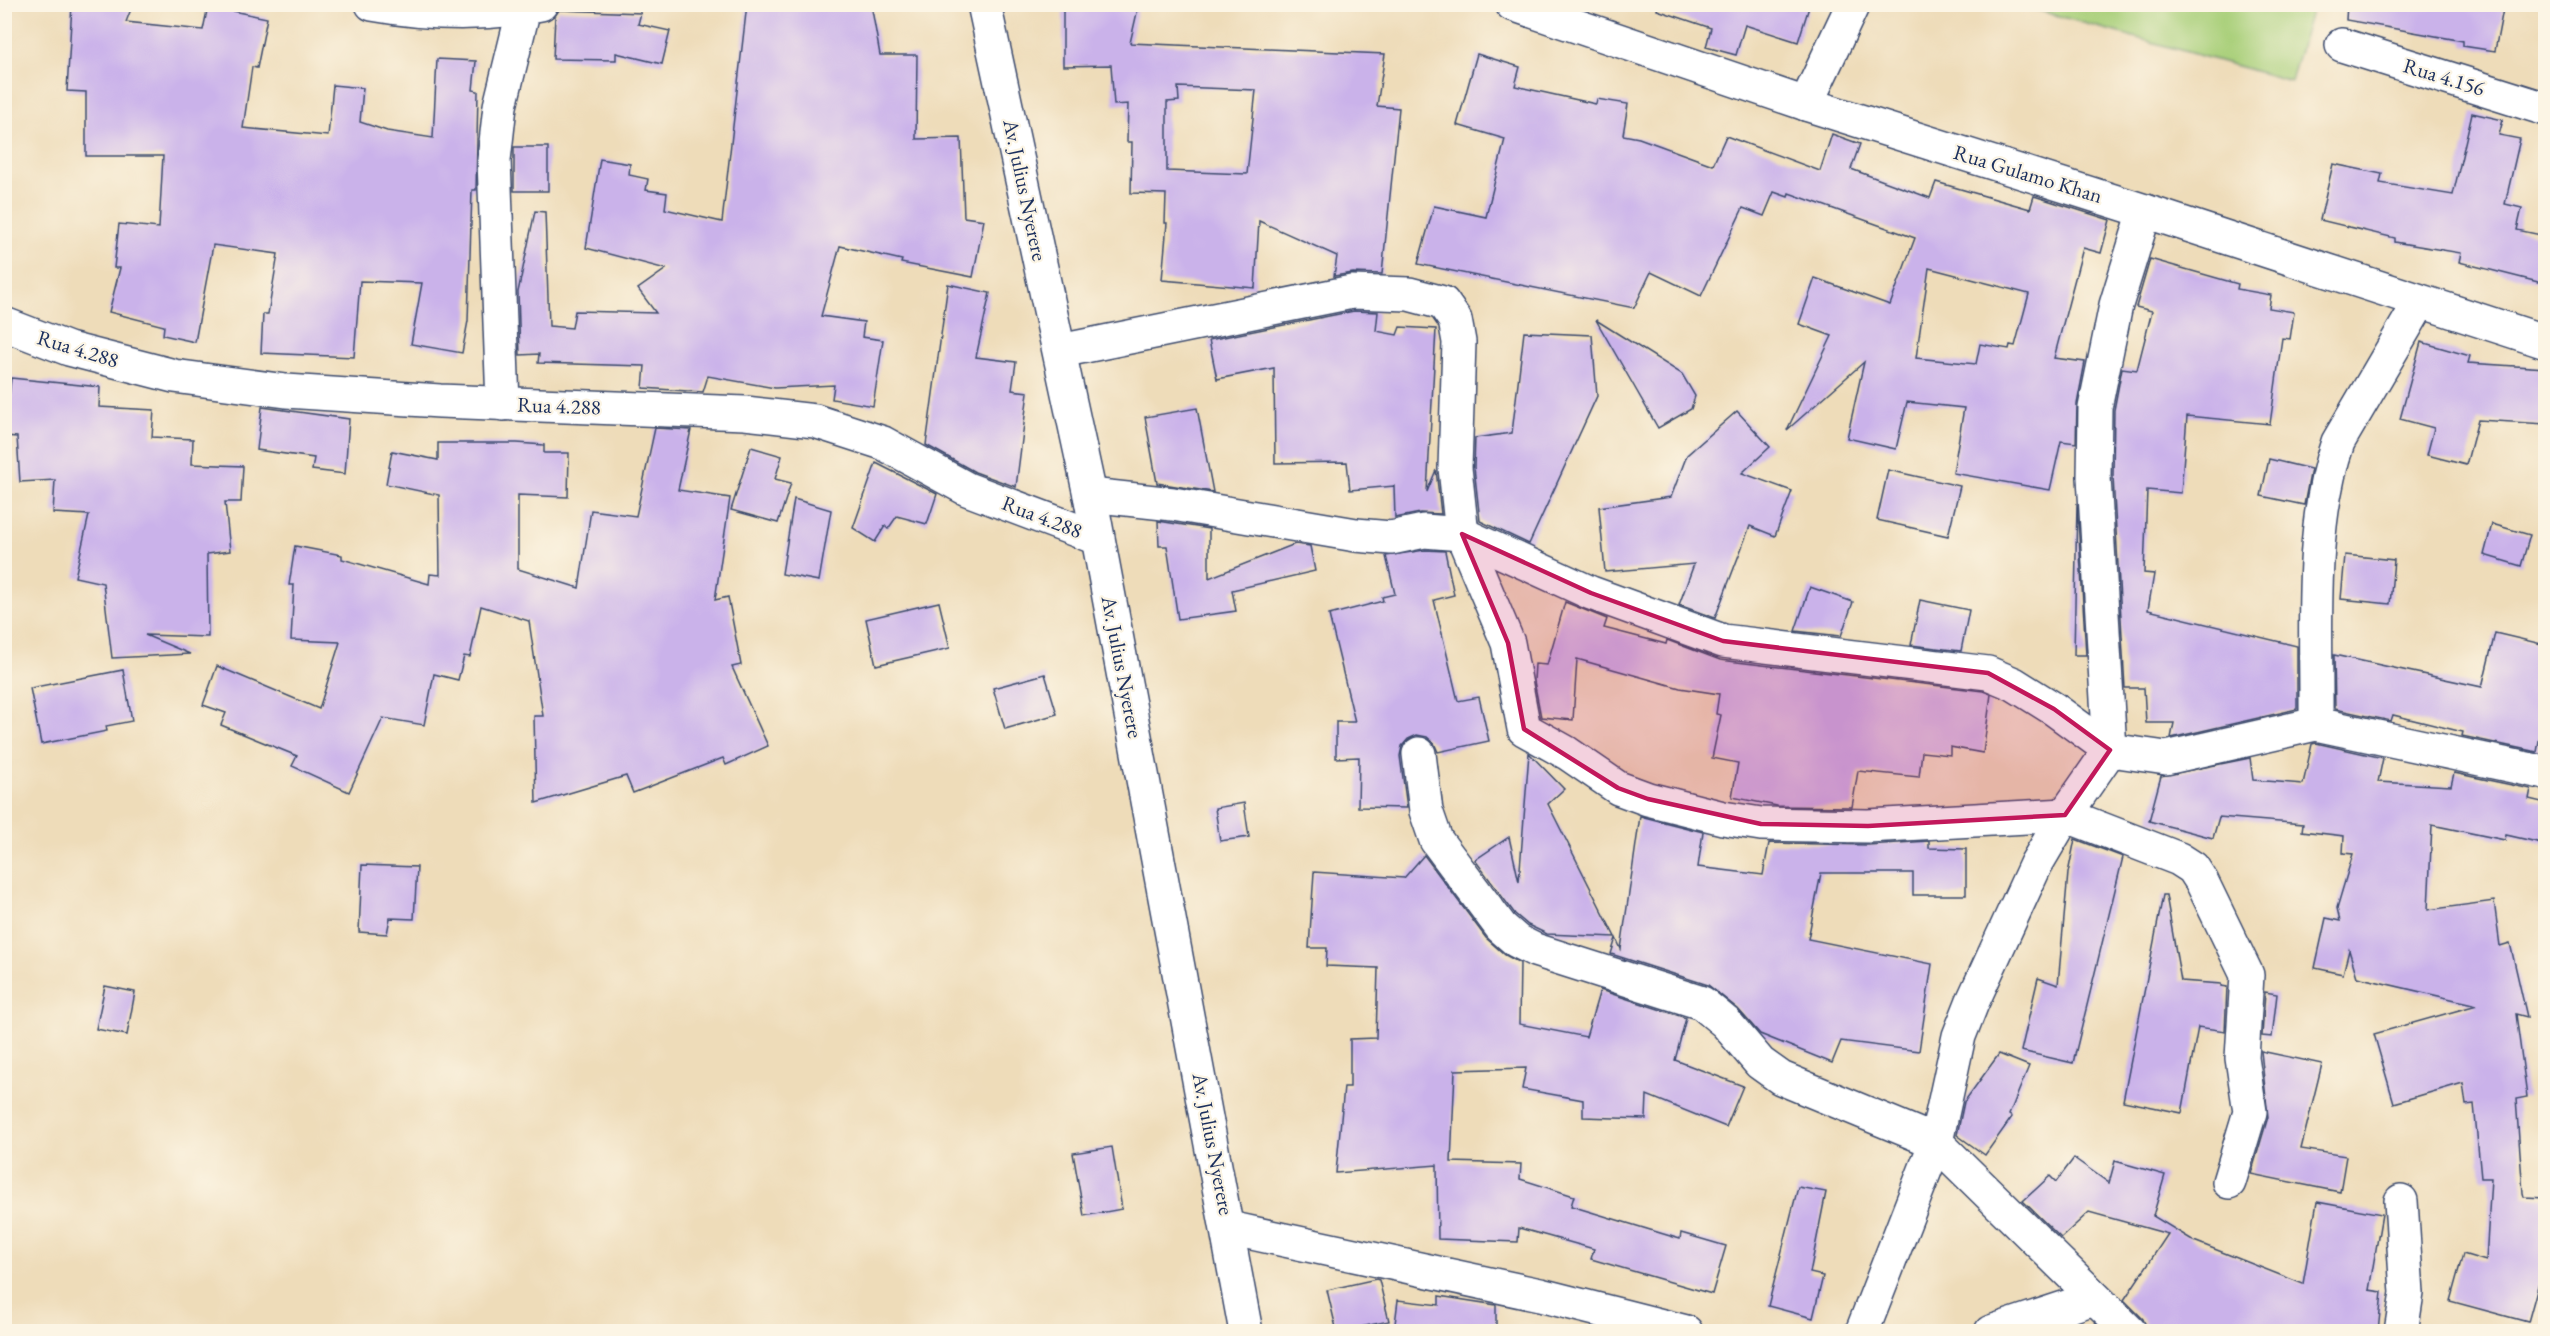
<svg xmlns="http://www.w3.org/2000/svg" width="2550" height="1336" font-family="'EB Garamond',serif">
<style>
.green{fill:#aad07b;stroke:#62806c;stroke-width:1.5}
.building{fill:#cab2ea;fill-rule:evenodd}
.lines{fill:none;stroke-linecap:round;stroke-linejoin:round}
.street-casing{stroke:#3b496c;stroke-width:36}
.secondary-casing{stroke:#3b496c;stroke-width:36}
.street{stroke:#fff;stroke-width:33}
.secondary{stroke:#fff;stroke-width:33}
.marked{fill:#c2185b;fill-opacity:0.2;stroke:#c2185b;stroke-width:4.5;stroke-linejoin:round}
.labels{text-anchor:middle;stroke-width:4.5;stroke-linejoin:round;paint-order:stroke}
.street-label{font-size:21px;fill:#1b2f5e;stroke:#fcf5e5}
</style>
<rect width="100%" height="100%" fill="#fcf5e5"/>
<filter id="ink" filterUnits="userSpaceOnUse"><feTurbulence type="fractalNoise" baseFrequency=".0167" numOctaves="2"/><feDisplacementMap in="SourceGraphic" scale="12" xChannelSelector="R" yChannelSelector="G"/><feConvolveMatrix kernelMatrix="1 2 1 2 8 2 1 2 1" color-interpolation-filters="sRGB"/></filter>
<filter id="wash" filterUnits="userSpaceOnUse"><feTurbulence type="fractalNoise" baseFrequency=".008" numOctaves="4" result="noise"/><feDisplacementMap in="SourceGraphic" scale="24" xChannelSelector="R" yChannelSelector="G"/><feGaussianBlur stdDeviation="1.35" result="paint"/><feColorMatrix in="noise" values="0 0 0 0 0 0 0 0 0 0 0 0 0 0 0 0 0 1.4 0 .05"/><feComposite in="paint" operator="in"/></filter>
<g filter="url(#wash)">
<rect width="100%" height="100%" fill="#eedcb9"/>
<polygon class="green" points="2019,5 2313,5 2291,81"/>
<g id="blocks">
<g class="building">
<polygon points="72,4 133,4 126,22 203,30 208,6 267,18 257,68 252,67 243,128 328,136 333,85 363,88 360,122 387,131 433,138 437,59 476,61 473,90 478,91 476,190 472,190 468,321 462,353 411,344 422,283 360,281 354,357 261,353 263,314 268,314 278,254 213,245 195,342 163,335 164,326 109,312 120,268 114,268 119,224 159,228 163,156 86,156 86,92 67,91"/>
<polygon points="747,4 871,4 880,55 917,55 916,139 961,138 964,217 984,220 973,277 901,263 902,260 840,246 821,316 864,322 862,337 883,340 873,406 832,399 834,385 775,388 708,376 703,392 643,388 645,366 538,363 539,354 520,355 518,292 535,211 545,212 549,326 572,328 575,311 656,313 638,289 666,269 586,248 600,159 630,164 629,175 648,179 646,190 667,193 665,209 722,222"/>
<path d="M1063,4H1139L1130,43L1385,54L1377,106L1399,108L1382,274L1353,273L1334,276L1337,256L1259,221L1255,288L1162,280L1167,223H1165L1166,194L1131,193L1132,142H1127L1128,104L1114,105L1111,65L1063,66ZM1178,87L1256,90L1247,174L1167,171V102L1179,101Z"/>
<polygon points="1658,4 1810,4 1798,42 1745,25 1736,55 1706,47 1711,28 1657,10"/>
<polygon points="2347,4 2504,4 2495,51 2463,46 2463,41 2346,20"/>
<polygon points="559,10 641,13 638,24 670,31 662,64 616,53 616,60 553,59 555,16"/>
<path d="M1477,54L1520,67L1515,86L1596,104L1597,99L1628,104L1623,135L1639,138L1713,165L1726,136L1820,171L1832,134L1860,144L1851,169L1930,198L1936,182L2030,209L2034,196L2110,220L2101,253L2083,248L2054,358L2085,362L2077,404L2076,443L2061,441L2050,490L1953,473L1964,408L1907,402L1896,449L1847,438L1864,362L1787,430L1832,336L1799,324L1815,278L1890,305L1915,238L1789,193L1788,197L1774,192L1764,216L1743,208L1701,296L1651,272L1634,308L1418,264L1434,206L1486,217L1505,139L1457,125ZM1929,268L2029,294L2015,346L2010,345L2009,349L1980,344L1976,364L1916,358Z"/>
<polygon points="2472,113 2503,120 2499,135 2520,139 2505,204 2522,208 2517,230 2546,236 2546,284 2459,262 2461,253 2395,242 2395,238 2320,220 2333,164 2382,174 2380,183 2453,195"/>
<rect x="514" y="147" width="34" height="44"/>
<polygon points="2150,259 2238,284 2237,289 2271,295 2269,308 2294,312 2290,339 2282,338 2270,424 2187,416 2181,493 2147,490 2144,573 2154,574 2148,610 2297,646 2297,709 2171,738 2174,723 2146,723 2144,688 2125,688 2113,477 2114,410 2122,368 2137,370 2152,311 2136,307"/>
<polygon points="948,284 990,293 976,357 1016,362 1012,390 1028,392 1016,487 975,472 926,445"/>
<polygon points="1354,311 1378,312 1376,331 1397,335 1400,327 1436,329 1427,492 1436,470 1441,514 1420,513 1395,518 1394,486 1350,490 1347,462 1275,463 1274,368 1217,379 1209,340"/>
<polygon points="1596,320 1682,374 1695,396 1691,409 1658,428"/>
<polygon points="1524,332 1592,335 1597,396 1529,544 1480,521 1474,467 1475,438 1512,433"/>
<polygon points="2421,342 2470,356 2468,363 2546,368 2546,424 2478,420 2466,465 2427,455 2434,428 2400,419"/>
<polygon points="11,378 100,387 99,407 154,410 152,437 193,439 192,464 243,466 241,502 225,502 230,551 207,554 208,637 145,635 190,654 112,658 103,583 75,577 89,515 53,513 55,480 20,482 17,437 5,436"/>
<polygon points="262,407 349,419 345,474 312,470 314,458 257,450"/>
<polygon points="1197,408 1213,492 1157,483 1145,417"/>
<polygon points="1737,411 1770,447 1742,473 1792,491 1775,536 1750,526 1715,618 1679,605 1694,564 1605,572 1599,507 1671,497 1687,455"/>
<polygon points="655,428 691,430 678,490 730,498 715,600 728,597 741,665 732,667 768,746 726,765 723,758 633,793 626,776 536,803 534,716 543,716 529,621 481,606 470,657 464,656 458,680 434,674 424,725 383,718 349,792 292,766 297,756 221,725 226,713 203,705 217,666 319,709 340,642 291,640 294,585 289,585 295,546 342,555 342,559 429,584 430,574 440,575 439,495 386,484 392,451 438,460 438,443 517,443 544,445 544,453 569,453 568,497 518,495 518,569 579,588 591,510 636,516"/>
<polygon points="751,447 782,456 775,479 791,483 778,523 731,510"/>
<polygon points="2269,459 2311,469 2304,505 2261,496"/>
<polygon points="876,463 937,494 927,524 897,516 888,529 885,526 875,542 853,528"/>
<polygon points="1888,470 1960,486 1948,536 1877,520"/>
<polygon points="794,499 831,510 819,581 782,574"/>
<polygon points="2077,503 2086,655 2074,655"/>
<polygon points="1158,521 1209,529 1209,578 1295,544 1310,546 1315,571 1232,590 1236,611 1178,619 1167,546 1159,546"/>
<polygon points="2492,524 2530,535 2521,566 2484,555"/>
<polygon points="1425,550 1445,551 1454,595 1434,600 1458,701 1479,697 1489,741 1438,752 1434,743 1427,737 1417,735 1408,739 1402,746 1400,756 1407,808 1358,807 1359,757 1336,758 1336,722 1355,722 1329,615 1383,601 1382,597 1395,594 1386,556"/>
<polygon points="2345,555 2394,560 2390,604 2341,599"/>
<polygon points="1810,587 1853,602 1841,636 1795,631"/>
<polygon points="1920,600 1969,610 1961,651 1911,645"/>
<polygon points="939,602 950,648 876,665 866,619"/>
<polygon points="1565,602 1607,619 1604,628 1666,644 1667,640 1720,660 1983,691 1991,694 1983,753 1950,747 1950,755 1922,752 1919,777 1858,771 1852,807 1777,806 1732,797 1738,763 1712,758 1721,715 1716,714 1719,694 1680,688 1577,659 1573,720 1541,717 1534,681 1535,664 1547,665"/>
<polygon points="2495,633 2546,645 2546,667 2538,697 2546,698 2546,702 2537,752 2462,736 2463,732 2393,715 2391,721 2335,709 2334,655 2482,687"/>
<polygon points="123,670 132,721 106,726 107,731 41,744 30,688"/>
<polygon points="1045,674 1057,714 1005,729 993,688"/>
<polygon points="2316,743 2383,758 2378,782 2451,786 2454,773 2531,789 2529,799 2546,803 2546,844 2506,835 2505,840 2432,825 2428,910 2494,901 2500,946 2510,943 2527,1017 2516,1014 2527,1097 2516,1099 2523,1193 2524,1197 2546,1198 2546,1257 2528,1322 2450,1301 2463,1254 2486,1261 2491,1178 2481,1178 2474,1104 2466,1105 2463,1083 2394,1103 2374,1034 2477,1005 2357,977 2349,950 2343,974 2315,968 2326,918 2340,921 2337,908 2353,854 2343,853 2344,836 2302,831 2303,824 2219,817 2213,838 2149,821 2161,776 2250,758 2253,780 2303,784 2312,744"/>
<polygon points="1529,753 1564,789 1548,804 1615,937 1547,934 1528,925 1515,914 1475,860 1509,837 1519,882"/>
<polygon points="1244,803 1249,837 1220,841 1215,808"/>
<polygon points="1640,816 1703,832 1698,867 1763,875 1769,843 1868,845 1929,841 1929,848 1966,849 1966,895 1913,895 1913,873 1821,873 1808,939 1932,964 1919,1051 1841,1041 1832,1063 1760,1034 1738,1009 1708,985 1611,954 1616,938 1621,949"/>
<polygon points="2075,839 2123,857 2073,1063 2021,1051 2038,978 2058,985 2068,873"/>
<polygon points="1424,855 1486,938 1505,955 1520,963 1519,1024 1586,1037 1600,990 1686,1018 1675,1060 1743,1086 1726,1127 1647,1095 1646,1119 1583,1117 1583,1100 1522,1089 1526,1068 1455,1070 1451,1162 1521,1164 1520,1179 1574,1196 1571,1206 1680,1239 1681,1233 1726,1246 1712,1294 1591,1259 1594,1249 1519,1228 1518,1242 1438,1239 1437,1165 1336,1173 1344,1087 1350,1087 1350,1039 1376,1038 1378,968 1326,966 1327,948 1309,948 1314,872 1404,878"/>
<polygon points="362,865 417,867 414,919 390,918 387,934 359,932"/>
<polygon points="2163,895 2166,895 2181,981 2221,984 2221,986 2227,987 2225,1031 2198,1027 2182,1113 2123,1101"/>
<polygon points="105,986 135,992 127,1035 96,1029"/>
<polygon points="2265,992 2277,994 2272,1037 2262,1036"/>
<polygon points="2261,1051 2322,1064 2301,1149 2346,1156 2340,1192 2251,1174 2268,1117"/>
<polygon points="1999,1054 2029,1066 2009,1115 2012,1117 1985,1155 1957,1135 1964,1102"/>
<polygon points="1112,1147 1122,1209 1084,1216 1073,1153"/>
<polygon points="2074,1158 2109,1183 2115,1161 2165,1175 2153,1216 2194,1241 2303,1284 2317,1202 2382,1214 2369,1290 2382,1292 2378,1332 2316,1327 2316,1332 2148,1332 2143,1319 2124,1300 2168,1234 2089,1212 2061,1238 2023,1201 2050,1176 2056,1182"/>
<polygon points="1798,1187 1826,1192 1810,1273 1823,1276 1813,1318 1768,1306"/>
<polygon points="1376,1279 1379,1280 1389,1321 1337,1332 1327,1290"/>
<polygon points="1439,1296 1496,1305 1496,1332 1394,1332 1398,1300 1439,1305"/>
</g>
</g>
</g>
<g filter="url(#ink)">
<use href="#blocks" fill-opacity="0" stroke="#3b496c" stroke-width="1.5"/>
<g class="lines">
<g class="street-casing">
<g id="street">
<path d="M372,4C427,14 487,16 541,4"/>
<polyline points="1512,4 1806,104 2145,211 2546,342"/>
<polyline points="2342,45 2546,109"/>
<polyline points="1806,104 1853,4"/>
<polyline points="1060,351 1352,292 1409,294 1443,303 1455,320 1459,342 1455,468 1462,534 1508,643 1524,729 1567,753 1618,788 1648,799 1723,818 1761,824 1868,826 2065,815 2179,859 2193,868 2202,882 2247,975 2242,1058 2250,1112 2229,1182"/>
<polyline points="503,404 494,160 500,106 524,8"/>
<polyline points="1090,495 1173,504 1356,535 1391,538 1424,531 1462,534 1591,593 1723,641 1988,673 2014,684 2054,709 2110,750 2166,758 2316,724 2546,773"/>
<path d="M2316,724C2317,634 2308,528 2338,442L2420,302"/>
<polyline points="1419,754 1426,811 1436,840 1501,927 1517,941 1535,950 1702,1003 1726,1023 1760,1063 1781,1078 1936,1142 2130,1332"/>
<polyline points="2401,1201 2407,1293 2401,1332"/>
<polyline points="1229,1228 1540,1295 1686,1332"/>
<polyline points="1862,1332 1936,1142 1959,1036 1972,1003 2036,864 2065,815 2110,750 2094,477 2095,408 2116,305 2145,211"/>
<polyline points="1991,1332 2094,1298"/>
</g>
</g>
<g class="secondary-casing">
<g id="secondary">
<polyline points="984,4 1090,495 1246,1332"/>
<polyline points="4,324 69,349 174,376 286,391 440,401 745,413 815,421 883,443 967,489 1097,538"/>
</g>
</g>
<use href="#street" class="street"/>
<use href="#secondary" class="secondary"/>
</g>
</g>
<path class="marked" d="M1462,534L1591,593L1723,641L1988,673L2054,709L2110,750L2065,815L1868,826L1761,824L1648,799L1618,788L1524,729L1508,643Z"/>
<g class="labels">
<g class="street-label">
<text transform="translate(2444 77) rotate(17)" y="7">Rua 4.156</text>
<text transform="translate(2028 174) rotate(17)" y="7">Rua Gulamo Khan</text>
<text transform="translate(1025 190) rotate(78)" y="7">Av. Julius Nyerere</text>
<text transform="translate(78 349) rotate(17)" y="7">Rua 4.288</text>
<text transform="translate(559 406) rotate(2)" y="7">Rua 4.288</text>
<text transform="translate(1042 517) rotate(21)" y="7">Rua 4.288</text>
<text transform="translate(1122 667) rotate(79)" y="7">Av. Julius Nyerere</text>
<text transform="translate(1213 1144) rotate(79)" y="7">Av. Julius Nyerere</text>
</g>
</g>
<rect width="2550" height="1336" fill="none" stroke="#fcf5e5" stroke-width="24"/>
</svg>
